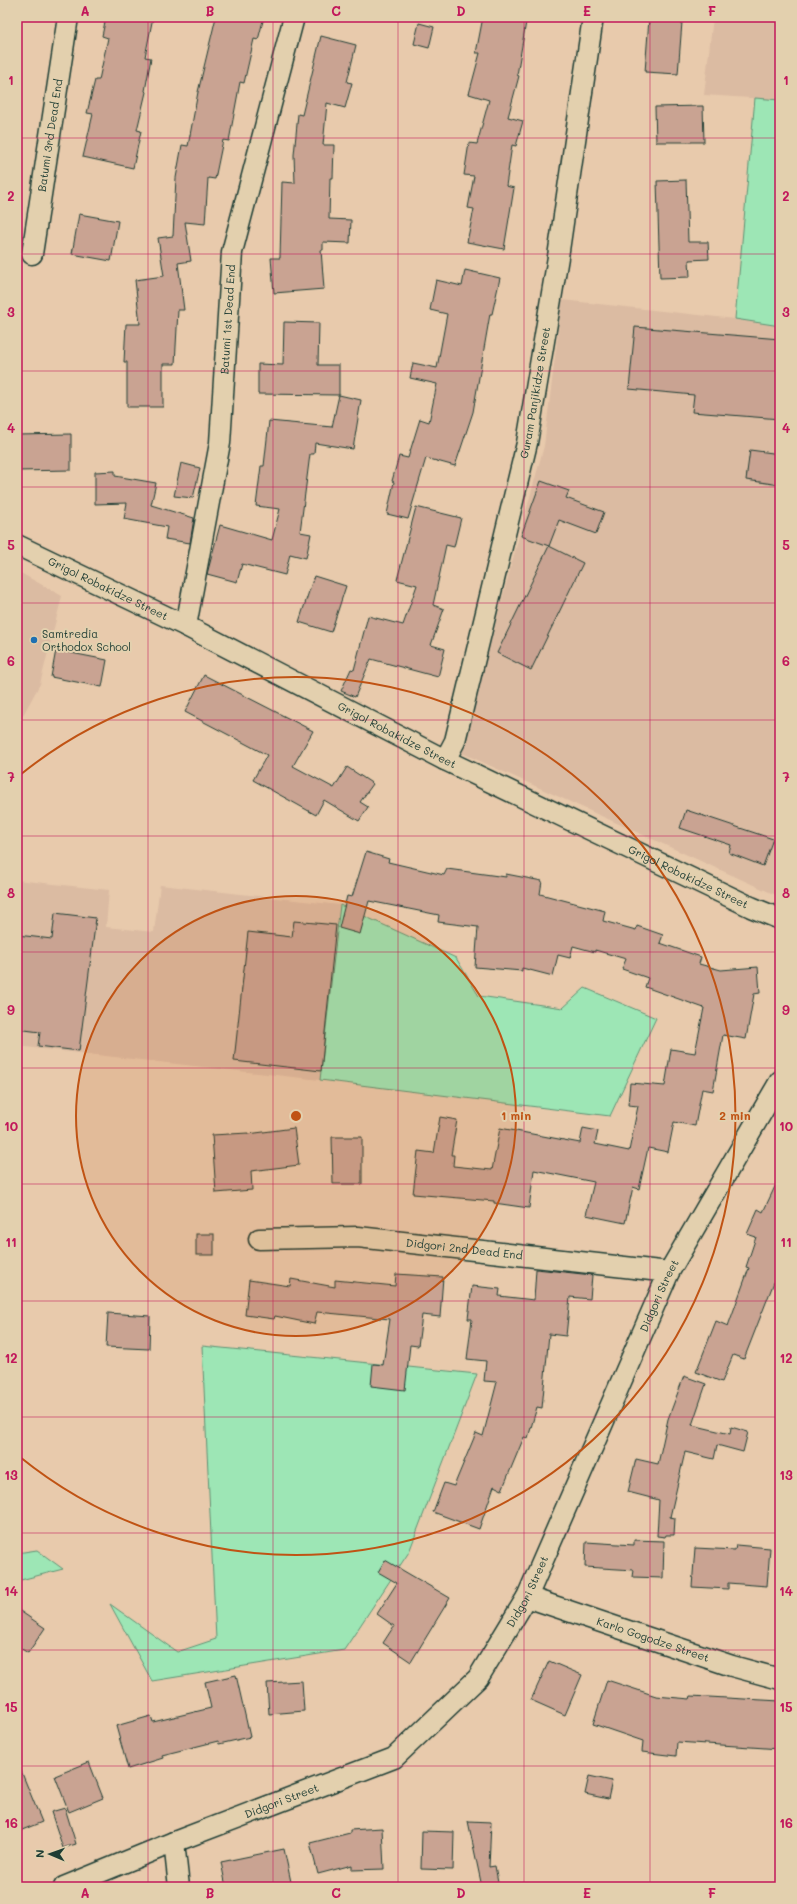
<svg xmlns="http://www.w3.org/2000/svg" width="797" height="1904" font-family="Mali,sans-serif">
<style>
.built{fill:#dbbba2}
.green{fill:#9de6b5;stroke:#5e9274}
.building{fill:#c9a392;stroke:#1f3d34}
.lines{fill:none;stroke-linecap:round;stroke-linejoin:round}
.minor-casing{stroke:#1f3d34;stroke-width:23}
.minor{stroke:#e3d0ae;stroke-width:20}
.grid{fill:none;stroke:#c2185b;stroke-width:1;stroke-opacity:0.55}
.ring{fill:none;stroke:#c05314;stroke-width:2}
.poi-dot{fill:#1f6fb2;stroke:#e3d0ae;stroke-width:1.5}
.labels{text-anchor:middle;stroke-width:4;stroke-linejoin:round;paint-order:stroke}
.street-label{font-size:11px;fill:#1f3d34;stroke:#e3d0ae}
.poi-label{font-size:11px;fill:#1f3d34;stroke:#e3d0ae;text-anchor:start}
.centre{fill:#c05314;stroke:#e3d0ae;stroke-width:2}
.ring-label{font-size:12px;text-anchor:middle;font-weight:bold;fill:#c05314;stroke:#e3d0ae;stroke-width:4;stroke-linejoin:round;paint-order:stroke}
.neatline{fill:none;stroke:#c2185b;stroke-width:1.5}
.grid-label{font-size:13px;text-anchor:middle;font-weight:bold;fill:#c2185b}
</style>
<rect width="100%" height="100%" fill="#e8caac"/>
<filter id="ink" filterUnits="userSpaceOnUse"><feTurbulence type="fractalNoise" baseFrequency=".025" numOctaves="2"/><feDisplacementMap in="SourceGraphic" scale="8" xChannelSelector="R" yChannelSelector="G"/><feConvolveMatrix kernelMatrix="1 2 1 2 8 2 1 2 1" color-interpolation-filters="sRGB"/></filter>
<g filter="url(#ink)">
<g class="built">
<polygon points="713,17 780,17 780,100 704,95"/>
<polygon points="562,300 735,319 780,326 780,897 460,752 544,446"/>
<polygon points="17,571 62,596 40,684 17,726"/>
<polygon points="17,880 109,890 106,927 154,932 160,885 340,905 320,1080 17,1046"/>
</g>
<g class="green">
<polygon points="755,98 780,100 780,326 735,319"/>
<polygon points="340,905 456,958 479,996 563,1008 585,988 656,1018 610,1116 320,1080"/>
<polygon points="202,1346 477,1374 409,1552 344,1650 152,1681 110,1604 177,1652 216,1639"/>
<polygon points="37,1550 63,1569 17,1581 17,1553"/>
</g>
<g class="building">
<polygon points="106,17 153,17 145,57 151,58 145,91 146,92 137,130 141,131 133,168 83,157 93,114 87,113 95,80 99,80 108,38 102,36"/>
<polygon points="216,17 264,17 258,40 254,39 244,83 240,82 229,141 223,140 215,179 208,178 205,224 185,222 191,261 178,263 184,310 178,310 175,364 163,364 163,407 127,407 127,362 124,362 126,324 140,324 135,280 164,276 158,238 173,236 176,178 182,145 188,146 198,92"/>
<polygon points="483,17 494,17 526,22 517,75 519,76 508,117 523,121 516,146 512,145 506,186 514,188 504,249 467,242 474,209 468,208 474,176 464,175 469,143 477,144 489,100 469,94 480,53 476,53"/>
<polygon points="649,19 682,22 678,74 645,72"/>
<polygon points="419,23 434,27 429,48 414,44"/>
<polygon points="321,36 356,45 347,82 352,83 345,108 327,103 323,145 334,145 333,178 330,178 329,219 351,220 350,243 323,242 323,250 321,250 324,289 274,293 271,258 280,258 282,182 295,183 294,155 298,114 302,115"/>
<polygon points="703,106 704,142 656,142 655,107"/>
<polygon points="686,180 688,242 708,242 709,259 689,260 690,277 660,278 657,181"/>
<polygon points="79,214 118,221 111,261 72,254"/>
<polygon points="465,270 500,278 492,314 490,314 473,412 455,466 426,458 408,519 387,514 394,482 392,481 399,456 408,458 420,419 429,422 437,384 410,378 413,363 437,368 447,314 430,310 436,280 462,286"/>
<polygon points="284,322 319,323 318,365 339,365 339,395 258,394 258,364 283,365"/>
<polygon points="635,327 780,339 780,419 692,412 694,395 629,389"/>
<polygon points="339,395 361,400 353,449 315,443 314,454 310,454 300,532 311,534 306,558 290,554 285,575 242,564 237,582 207,574 220,525 272,540 280,509 256,506 261,466 264,466 269,421 332,427"/>
<polygon points="71,434 71,470 17,471 17,435"/>
<polygon points="750,450 780,454 780,485 746,480"/>
<polygon points="181,463 200,468 193,498 174,496"/>
<polygon points="115,471 115,476 156,483 151,505 194,518 190,543 165,539 167,527 124,519 127,503 95,504 95,472"/>
<polygon points="541,481 569,491 566,498 604,512 596,534 559,520 549,546 521,536"/>
<polygon points="416,507 461,518 454,547 446,545 433,605 444,609 431,645 445,649 438,677 371,659 355,697 341,691 351,669 354,670 368,616 403,625 417,585 397,580"/>
<polygon points="549,546 583,563 531,670 497,653"/>
<polygon points="314,576 346,586 331,632 299,622"/>
<polygon points="56,650 107,660 102,687 51,677"/>
<polygon points="204,675 313,731 293,766 334,788 347,767 373,784 360,802 368,807 359,821 324,800 316,815 253,780 267,755 185,712"/>
<polygon points="686,810 773,839 763,866 729,853 731,845 680,828"/>
<polygon points="366,852 389,859 388,862 444,875 447,869 506,877 506,874 542,881 540,894 605,911 603,921 636,930 637,926 663,935 660,943 701,957 699,964 721,970 758,967 760,993 754,994 746,1039 723,1035 713,1091 702,1089 695,1126 674,1122 668,1152 648,1148 639,1189 633,1187 625,1223 586,1215 594,1182 534,1170 529,1208 494,1203 494,1201 413,1194 418,1151 434,1153 440,1117 457,1120 451,1155 454,1155 453,1166 492,1170 500,1128 580,1143 583,1128 598,1131 595,1144 629,1151 638,1106 628,1105 630,1083 665,1086 671,1049 695,1053 704,1008 645,987 648,978 622,969 626,959 595,950 595,952 573,946 570,958 558,955 553,976 522,968 522,971 475,967 478,927 438,922 439,915 369,901 360,934 339,928 347,896 352,897"/>
<polygon points="55,913 96,918 79,1051 38,1046 40,1032 17,1029 17,935 52,939"/>
<polygon points="294,921 336,925 321,1071 234,1061 248,932 292,937"/>
<polygon points="294,1128 299,1165 251,1171 252,1190 216,1193 212,1135 248,1133 248,1134"/>
<polygon points="332,1137 362,1137 362,1184 333,1184"/>
<polygon points="780,1176 780,1278 776,1277 744,1359 733,1355 722,1382 696,1372 716,1321 728,1326 749,1268 746,1267 756,1237 747,1234 758,1209 763,1212"/>
<rect x="196" y="1234" width="18" height="21"/>
<polygon points="536,1269 592,1275 590,1299 570,1297 566,1336 549,1334 542,1408 537,1407 528,1438 524,1437 502,1490 494,1486 479,1529 433,1512 444,1483 454,1486 476,1433 483,1436 497,1382 484,1381 486,1361 467,1359 472,1319 468,1319 472,1286 500,1289 499,1296 534,1300"/>
<polygon points="396,1274 443,1277 440,1317 422,1315 418,1346 410,1345 405,1390 371,1386 373,1364 383,1365 390,1319 317,1312 314,1324 275,1316 274,1319 245,1315 249,1280 290,1286 291,1279 335,1287 335,1280 395,1286"/>
<polygon points="108,1313 150,1316 149,1349 106,1347"/>
<polygon points="684,1376 706,1384 692,1425 730,1434 731,1427 748,1432 743,1452 717,1445 714,1459 685,1452 670,1517 675,1518 674,1535 666,1535 665,1537 657,1536 659,1500 628,1492 636,1459 658,1464 668,1419"/>
<polygon points="634,1540 664,1541 663,1578 633,1577 634,1570 585,1567 586,1542 634,1545"/>
<polygon points="736,1545 770,1548 767,1586 728,1583 728,1589 692,1587 695,1548 735,1550"/>
<polygon points="385,1560 450,1598 411,1662 383,1643 394,1626 377,1614 397,1583 378,1572"/>
<polygon points="17,1609 45,1628 28,1653 17,1646"/>
<polygon points="549,1661 582,1675 565,1715 531,1700"/>
<polygon points="236,1675 250,1737 219,1744 218,1741 162,1755 163,1758 128,1769 116,1726 151,1716 153,1722 211,1708 205,1682"/>
<polygon points="607,1680 656,1696 690,1699 691,1696 780,1701 780,1749 677,1742 676,1756 642,1752 643,1741 593,1724"/>
<polygon points="302,1681 304,1711 269,1714 267,1683"/>
<polygon points="17,1761 42,1822 17,1832"/>
<polygon points="89,1762 103,1798 69,1812 55,1776"/>
<polygon points="589,1776 612,1781 608,1799 585,1794"/>
<polygon points="65,1808 76,1844 63,1848 51,1812"/>
<polygon points="468,1821 491,1822 489,1867 495,1866 499,1887 482,1887"/>
<polygon points="382,1828 384,1869 352,1870 352,1865 318,1874 310,1843 350,1833 350,1830"/>
<polygon points="422,1831 454,1832 453,1870 421,1869"/>
<polygon points="284,1849 291,1882 265,1887 226,1887 221,1862"/>
</g>
<g class="lines">
<g class="minor-casing">
<g id="minor">
<path id="s1" d="M32,254L68,17"/>
<path id="s2" d="M17,545L186,626L445,760L751,907L780,919"/>
<path id="s3" d="M186,626L220,443L232,252L294,17"/>
<path id="s4" d="M445,760L455,741L527,443L558,257L593,17"/>
<path id="s5" d="M259,1239L358,1237L669,1272"/>
<path id="s6" d="M527,1597L732,1666L780,1679"/>
<polyline points="174,1842 179,1887"/>
<path id="s7" d="M64,1887L174,1842L394,1758L478,1678L527,1597L669,1272L780,1081"/>
</g>
</g>
<use href="#minor" class="minor"/>
</g>
</g>
<path class="grid" d="M148,17V1887M273,17V1887M398,17V1887M524,17V1887M650,17V1887M17,138H780M17,254H780M17,371H780M17,487H780M17,603H780M17,720H780M17,836H780M17,952H780M17,1068H780M17,1184H780M17,1301H780M17,1417H780M17,1533H780M17,1650H780M17,1766H780"/>
<circle cx="296" cy="1116" r="220" fill="#c05314" fill-opacity=".12"/>
<g class="ring">
<circle cx="296" cy="1116" r="220"/>
<path d="M20 775A439 439 0 1 1 20 1457"/>
</g>
<circle class="poi-dot" cx="34" cy="640" r="4"/>
<g class="labels">
<g class="street-label">
<text dy="4" stroke="none"><textPath href="#s1" startOffset="120">Batumi 3rd Dead End</textPath></text>
<text dy="4" stroke="none"><textPath href="#s3" startOffset="310">Batumi 1st Dead End</textPath></text>
<text dy="4" stroke="none"><textPath href="#s4" startOffset="379">Guram Panjikidze Street</textPath></text>
<text dy="4" stroke="none"><textPath href="#s2" startOffset="101">Grigol Robakidze Street</textPath></text>
<text dy="4" stroke="none"><textPath href="#s2" startOffset="425">Grigol Robakidze Street</textPath></text>
<text dy="4" stroke="none"><textPath href="#s2" startOffset="749">Grigol Robakidze Street</textPath></text>
<text dy="4" stroke="none"><textPath href="#s5" startOffset="206">Didgori 2nd Dead End</textPath></text>
<text dy="4" stroke="none"><textPath href="#s7" startOffset="894">Didgori Street</textPath></text>
<text dy="4" stroke="none"><textPath href="#s7" startOffset="570">Didgori Street</textPath></text>
<text dy="4" stroke="none"><textPath href="#s6" startOffset="133">Karlo Gogodze Street</textPath></text>
<text dy="4" stroke="none"><textPath href="#s7" startOffset="234">Didgori Street</textPath></text>
</g>
<g class="poi-label">
<text x="42" y="638">Samtredia<tspan x="42" dy="13">Orthodox School</tspan></text>
</g>
</g>
<circle cx="296" cy="1116" r="6" class="centre"/>
<g class="ring-label">
<text x="516" y="1120">1 min</text>
<text x="735" y="1120">2 min</text>
</g>
<rect width="797" height="1904" fill="none" stroke="#e3d0ae" stroke-width="44"/>
<g transform="translate(50 1854) rotate(272)" stroke="#e3d0ae" stroke-width="3" paint-order="stroke">
<path d="M0-3L7 15L0 10L-7 15Z" fill="#1f3d34"/>
<text y="-6" font-size="11" font-weight="bold" text-anchor="middle" fill="#1f3d34">N</text>
</g>
<rect x="22" y="22" width="753" height="1860" class="neatline"/>
<g class="grid-label">
<text x="85" y="16">A</text>
<text x="210" y="16">B</text>
<text x="336" y="16">C</text>
<text x="461" y="16">D</text>
<text x="587" y="16">E</text>
<text x="712" y="16">F</text>
<text x="11" y="85">1</text>
<text x="786" y="85">1</text>
<text x="11" y="201">2</text>
<text x="786" y="201">2</text>
<text x="11" y="317">3</text>
<text x="786" y="317">3</text>
<text x="11" y="433">4</text>
<text x="786" y="433">4</text>
<text x="11" y="550">5</text>
<text x="786" y="550">5</text>
<text x="11" y="666">6</text>
<text x="786" y="666">6</text>
<text x="11" y="782">7</text>
<text x="786" y="782">7</text>
<text x="11" y="898">8</text>
<text x="786" y="898">8</text>
<text x="11" y="1015">9</text>
<text x="786" y="1015">9</text>
<text x="11" y="1131">10</text>
<text x="786" y="1131">10</text>
<text x="11" y="1247">11</text>
<text x="786" y="1247">11</text>
<text x="11" y="1363">12</text>
<text x="786" y="1363">12</text>
<text x="11" y="1480">13</text>
<text x="786" y="1480">13</text>
<text x="11" y="1596">14</text>
<text x="786" y="1596">14</text>
<text x="11" y="1712">15</text>
<text x="786" y="1712">15</text>
<text x="11" y="1828">16</text>
<text x="786" y="1828">16</text>
<text x="85" y="1898">A</text>
<text x="210" y="1898">B</text>
<text x="336" y="1898">C</text>
<text x="461" y="1898">D</text>
<text x="587" y="1898">E</text>
<text x="712" y="1898">F</text>
</g>
</svg>
